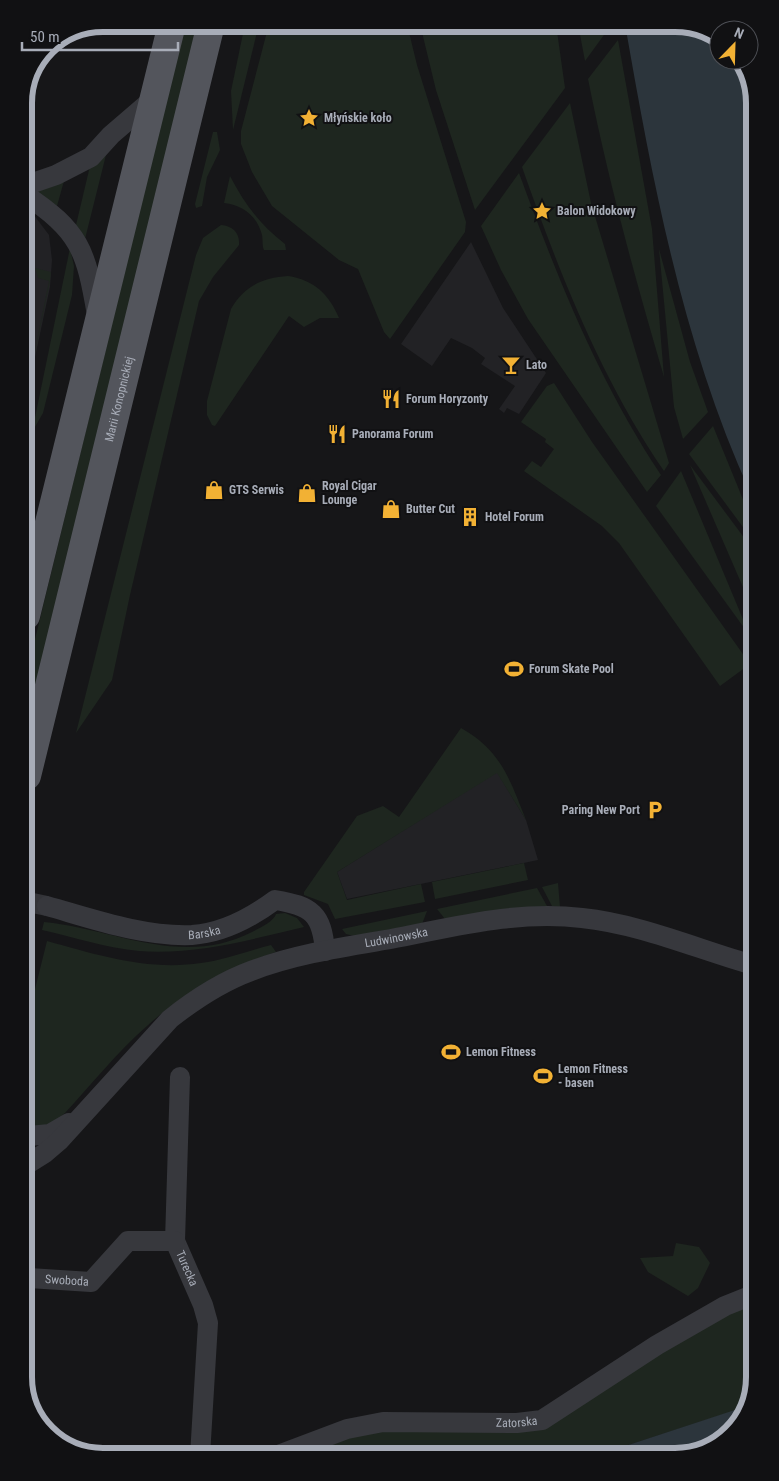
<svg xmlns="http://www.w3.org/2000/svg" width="779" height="1481" font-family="'Roboto Condensed',sans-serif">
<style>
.built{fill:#222225}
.green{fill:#1e261f}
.water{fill:#2c353c}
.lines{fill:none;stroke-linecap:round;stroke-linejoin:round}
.street-tunnel{stroke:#333438;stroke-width:20;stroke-dasharray:20 10;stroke-linecap:butt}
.street{stroke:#37383d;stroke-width:20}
.primary{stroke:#53555c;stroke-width:28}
.labels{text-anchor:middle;stroke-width:4;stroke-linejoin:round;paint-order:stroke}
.poi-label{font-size:12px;font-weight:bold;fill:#a8adb8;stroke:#111113;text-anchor:start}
.street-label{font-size:12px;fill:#a8adb8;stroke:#111113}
.rim{fill:none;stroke:#a8adb8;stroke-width:6}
</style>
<rect width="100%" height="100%" fill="#161618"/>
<g class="built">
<polygon points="24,209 33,214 49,235 52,260 50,287 25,404"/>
<polygon points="471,242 503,308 546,373 519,414 507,408 504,413 499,409 515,386 481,364 485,358 472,348 451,338 432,366 401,344"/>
<polygon points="497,772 526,820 538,860 347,899 337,872"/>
</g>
<g class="green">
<polygon points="185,24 200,24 27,730 27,672"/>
<polygon points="245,24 259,24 233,130 231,91"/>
<polygon points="269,24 407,24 417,65 466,222 465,232 390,339 384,332 358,269 339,260 272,206 252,172 241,144 241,131"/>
<polygon points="420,24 556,24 565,88 475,210 436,90"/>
<polygon points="578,24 615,24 609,28 585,61"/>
<path d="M618,40L652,229L664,377C635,278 608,180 588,79Z"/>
<path d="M570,103L591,203L669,463L664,471C601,379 559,272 522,167Z"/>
<polygon points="213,132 217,132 220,150 207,177 202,206 196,208 195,204"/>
<polygon points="106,153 106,155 85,239 76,225 90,166"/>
<path d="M519,173C557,277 599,382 661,475L647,492L528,319L501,270L481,226Z"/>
<path d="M230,176C244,203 260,225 285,244L286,250H264C262,246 263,240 262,235C257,216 243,205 224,203Z"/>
<polygon points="64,181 57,206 37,194 38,188"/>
<path d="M221,225C233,226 240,233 239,245L213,277L199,301L130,595L112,680L76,733L196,255L203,238Z"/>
<polygon points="70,248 74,266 72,295 43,413 32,432"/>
<polygon points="659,249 690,362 708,412 683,439 674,407"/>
<polygon points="35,268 51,272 50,281 25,400 49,281 38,278"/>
<path d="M288,276C314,280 329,294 339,318H320L304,327L289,316L215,426L212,425L207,415V401L231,309C244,286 262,278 288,276Z"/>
<polygon points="554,383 592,442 750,664 720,686 619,543 602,526 524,471 532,461 541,467 554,449 545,442 546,439 521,422 547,386"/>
<polygon points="713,426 751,519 751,538 689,454"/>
<polygon points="690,465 751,547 752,608"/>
<polygon points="681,471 750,636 656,506"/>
<path d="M461,728C501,750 510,780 526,820L497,773L337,872L347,900L421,884L425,902L335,919L328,904L304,895V892L357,816L383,806L399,817Z"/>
<polygon points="524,863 528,880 435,899 432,882"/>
<polygon points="558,883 560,907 552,906 542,887"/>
<polygon points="537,888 547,906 445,919 437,909"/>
<polygon points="427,911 422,924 354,936 346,934 342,929"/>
<path d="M285,913L297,918L304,927C249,940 195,955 139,951C107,948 73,937 42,930L44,922C115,929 182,968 252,932C260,928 274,921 276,914Z"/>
<path d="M47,941C98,955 147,971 201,963C224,960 248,951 271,945L276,952C235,965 179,996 147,1026C117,1052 92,1084 65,1113L56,1121L29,1131L28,998L34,993Z"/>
<polygon points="755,1238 755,1271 754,1271 743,1242"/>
<polygon points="676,1243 699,1247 710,1263 698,1288 688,1296 648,1272 640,1258 673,1256"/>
<polygon points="755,1300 755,1377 746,1407 607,1452 295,1455 352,1435 377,1432 512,1429 718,1317"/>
</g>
<g class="water">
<path d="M625,24H681L719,37V60H738L749,73L751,494C683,345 653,184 625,24Z"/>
<polygon points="747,1406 742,1422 706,1451 607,1452"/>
</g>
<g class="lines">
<polyline class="street-tunnel" points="28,902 47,906"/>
<g class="street">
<polyline points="24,186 56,175 91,157 111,135 154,98"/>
<path d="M24,194C80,231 86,250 97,315"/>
<path id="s1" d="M47,906C93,919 144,937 192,935C223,933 252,917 275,900C312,906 322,914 325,951"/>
<path id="s2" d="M180,1077L175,1241L203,1305L208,1323L200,1456"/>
<polyline points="29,1136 50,1134 69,1123"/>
<path id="s3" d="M29,1163L45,1153L59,1141L170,1019C194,1000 221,982 251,971C295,954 344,947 391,939C454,927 517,910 582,918C640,924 697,949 753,965"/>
<path id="s4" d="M29,1278L91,1282L128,1241H175"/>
<path id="s5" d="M278,1455L347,1429L383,1422L517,1423L542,1420L657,1345L725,1306L755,1294"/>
</g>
<g class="primary">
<polyline points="26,616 172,24"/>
<path id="s6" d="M27,776L211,24"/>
</g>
</g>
<defs>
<g id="sight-bare" transform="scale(1.5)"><path d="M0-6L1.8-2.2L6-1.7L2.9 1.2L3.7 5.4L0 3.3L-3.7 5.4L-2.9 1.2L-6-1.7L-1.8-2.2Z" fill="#f2b134" stroke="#111113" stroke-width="2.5" paint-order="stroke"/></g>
<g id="bar-bare" transform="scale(1.5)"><path d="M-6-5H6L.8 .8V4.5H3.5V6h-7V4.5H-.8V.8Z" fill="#f2b134" stroke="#111113" stroke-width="2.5" paint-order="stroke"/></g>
<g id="restaurant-bare" transform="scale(1.5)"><path d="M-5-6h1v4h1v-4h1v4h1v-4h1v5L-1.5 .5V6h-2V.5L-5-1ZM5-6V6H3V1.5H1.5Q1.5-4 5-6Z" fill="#f2b134" stroke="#111113" stroke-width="2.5" paint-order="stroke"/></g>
<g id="shop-bare" transform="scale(1.5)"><path d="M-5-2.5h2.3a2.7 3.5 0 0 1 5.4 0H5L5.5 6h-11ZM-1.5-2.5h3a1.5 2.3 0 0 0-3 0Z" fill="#f2b134" stroke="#111113" stroke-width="2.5" paint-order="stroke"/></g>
<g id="building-bare" transform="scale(1.5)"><path d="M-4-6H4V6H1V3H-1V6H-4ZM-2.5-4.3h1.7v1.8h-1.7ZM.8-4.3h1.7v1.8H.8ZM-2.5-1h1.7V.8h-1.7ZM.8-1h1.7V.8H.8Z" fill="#f2b134" stroke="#111113" stroke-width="2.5" paint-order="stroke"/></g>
<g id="stadium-bare" transform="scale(1.5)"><path d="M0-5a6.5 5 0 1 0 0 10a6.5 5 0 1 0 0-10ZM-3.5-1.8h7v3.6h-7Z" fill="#f2b134" stroke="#111113" stroke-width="2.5" paint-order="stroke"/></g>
<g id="parking-bare" transform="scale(1.5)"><path d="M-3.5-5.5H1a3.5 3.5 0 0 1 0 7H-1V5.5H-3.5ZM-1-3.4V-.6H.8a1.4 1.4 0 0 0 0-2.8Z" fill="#f2b134" stroke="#111113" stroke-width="2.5" paint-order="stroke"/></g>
</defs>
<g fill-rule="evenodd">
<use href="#sight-bare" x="309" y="118"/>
<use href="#sight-bare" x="542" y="211"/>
<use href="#bar-bare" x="511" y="365"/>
<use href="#restaurant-bare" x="391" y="399"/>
<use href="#restaurant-bare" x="337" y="434"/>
<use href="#shop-bare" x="214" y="490"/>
<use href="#shop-bare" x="307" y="493"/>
<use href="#shop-bare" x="391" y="509"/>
<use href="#building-bare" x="470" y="517"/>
<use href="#stadium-bare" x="514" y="669"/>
<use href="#parking-bare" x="655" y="810"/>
<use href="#stadium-bare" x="451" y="1052"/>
<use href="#stadium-bare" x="543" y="1076"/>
</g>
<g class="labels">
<g class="poi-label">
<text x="324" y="122">Młyńskie koło</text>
<text x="557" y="215">Balon Widokowy</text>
<text x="526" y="369">Lato</text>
<text x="406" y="403">Forum Horyzonty</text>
<text x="352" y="438">Panorama Forum</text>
<text x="322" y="490">Royal Cigar<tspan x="322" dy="14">Lounge</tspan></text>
<text x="229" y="494">GTS Serwis</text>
<text x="406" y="513">Butter Cut</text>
<text x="485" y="521">Hotel Forum</text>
<text x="529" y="673">Forum Skate Pool</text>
<text x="640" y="814" text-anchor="end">Paring New Port</text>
<text x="466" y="1056">Lemon Fitness</text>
<text x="558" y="1073">Lemon Fitness<tspan x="558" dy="14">- basen</tspan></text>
</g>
<g class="street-label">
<text dy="4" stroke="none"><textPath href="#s6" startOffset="388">Marii Konopnickiej</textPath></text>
<text dy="4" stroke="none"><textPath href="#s1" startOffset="161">Barska</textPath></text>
<text dy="4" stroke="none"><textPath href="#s3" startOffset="446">Ludwinowska</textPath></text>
<text dy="4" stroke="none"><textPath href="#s2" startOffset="194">Turecka</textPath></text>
<text dy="4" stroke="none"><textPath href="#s4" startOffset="38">Swoboda</textPath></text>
<text dy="4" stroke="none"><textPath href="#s5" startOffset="244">Zatorska</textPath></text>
</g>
</g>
<path d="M0 0H779V1481H0ZM103 32H675A71 71 0 0 1 746 103V1377A71 71 0 0 1 675 1448H103A71 71 0 0 1 32 1377V103A71 71 0 0 1 103 32Z" fill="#111113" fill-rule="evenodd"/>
<path class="rim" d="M103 32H675A71 71 0 0 1 746 103V1377A71 71 0 0 1 675 1448H103A71 71 0 0 1 32 1377V103A71 71 0 0 1 103 32Z"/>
<g transform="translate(734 45) rotate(23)"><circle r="24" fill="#111113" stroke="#4d4f55"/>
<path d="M0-4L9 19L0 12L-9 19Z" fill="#f2b134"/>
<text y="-8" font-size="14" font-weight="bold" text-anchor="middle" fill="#a8adb8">N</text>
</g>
<path d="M22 42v8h156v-8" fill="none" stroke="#a8adb8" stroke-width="2.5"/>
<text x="30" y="42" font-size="15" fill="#a8adb8" stroke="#111113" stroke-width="4" paint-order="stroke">50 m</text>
</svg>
